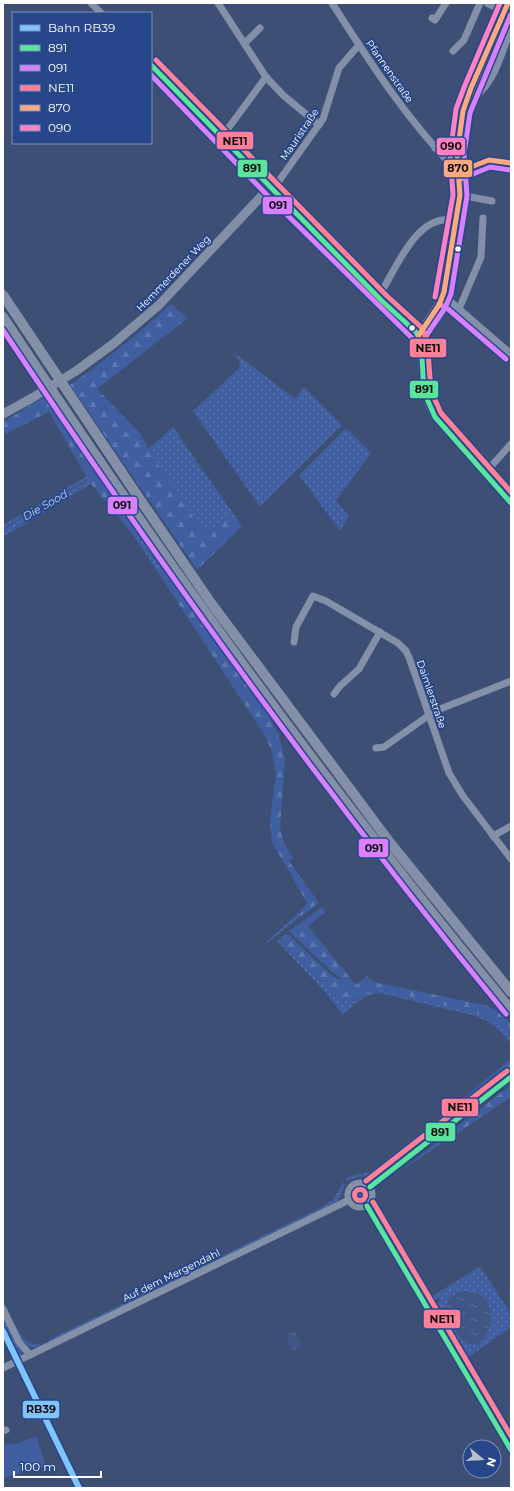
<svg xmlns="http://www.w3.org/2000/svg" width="514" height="1491" font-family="Montserrat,sans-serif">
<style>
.grass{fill:url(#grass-dots)}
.forest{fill:url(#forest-firs)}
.green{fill:#3f5fa1}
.water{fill:url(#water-ripples)}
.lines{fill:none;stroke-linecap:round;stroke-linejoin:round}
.stream{stroke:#405685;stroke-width:1.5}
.minor{stroke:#8490a8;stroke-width:7}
.major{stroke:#838fa7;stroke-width:9}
.highway{stroke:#8490a7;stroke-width:10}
.major-bridge{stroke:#838fa7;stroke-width:9}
.bus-1-casing{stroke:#27478a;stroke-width:8}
.bus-2-casing{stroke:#27478a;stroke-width:8}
.bus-3-casing{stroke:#27478a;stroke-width:8}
.bus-4-casing{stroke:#27478a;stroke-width:8}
.bus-5-casing{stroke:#27478a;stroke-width:8}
.bus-1{stroke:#5ae49d;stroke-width:5}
.bus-2{stroke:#d880ff;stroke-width:5}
.bus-3{stroke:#ff8098;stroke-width:5}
.bus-4{stroke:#ffa980;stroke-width:5}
.bus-5{stroke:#ff80c5;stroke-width:5}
.rail-1-casing{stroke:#27478a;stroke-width:9}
.rail-1{stroke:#80c4ff;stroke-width:6}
.bus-dot{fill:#fff;stroke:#27478a;stroke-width:1.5}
.labels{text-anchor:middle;stroke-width:4;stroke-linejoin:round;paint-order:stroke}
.street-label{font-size:10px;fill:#fff;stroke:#27478a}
.water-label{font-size:11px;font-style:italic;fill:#c1d1f0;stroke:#27478a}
.line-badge{stroke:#27478a;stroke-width:1.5}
.pale-badge-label{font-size:11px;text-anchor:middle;font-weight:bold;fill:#111}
</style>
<defs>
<pattern id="grass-dots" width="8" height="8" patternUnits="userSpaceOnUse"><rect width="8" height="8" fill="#3f5fa1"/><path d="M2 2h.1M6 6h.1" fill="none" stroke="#5c77af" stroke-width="1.8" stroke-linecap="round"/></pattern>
<pattern id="forest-firs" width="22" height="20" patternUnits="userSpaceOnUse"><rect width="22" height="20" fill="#3f5fa1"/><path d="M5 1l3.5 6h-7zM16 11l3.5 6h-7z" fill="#5c77af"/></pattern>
<pattern id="water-ripples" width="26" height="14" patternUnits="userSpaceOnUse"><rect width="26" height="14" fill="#405685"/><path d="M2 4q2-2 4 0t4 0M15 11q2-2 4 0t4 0" fill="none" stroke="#5d6f97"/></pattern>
</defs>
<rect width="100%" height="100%" fill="#3d4f74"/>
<g class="grass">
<polygon points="235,353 295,399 304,387 342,425 260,507 193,411 239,368 240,363"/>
<polygon points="173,427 232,512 205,534 148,449"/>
<polygon points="346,428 371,453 336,501 349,516 340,531 299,475"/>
<polygon points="87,476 91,484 3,537 3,525"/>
<polygon points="140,531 166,569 152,563 133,535"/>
<polygon points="299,913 301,916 266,944 266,942"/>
<path d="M279,939L337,1000L355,1001L374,990H384L474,1012C489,1016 500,1025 511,1036V1044C499,1029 493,1023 475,1016L380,993C364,994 353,1005 343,1015L325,992L277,941Z"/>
<polygon points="511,1072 511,1074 388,1167"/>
<path d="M418,1135L422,1139L373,1174C365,1179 357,1175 348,1181L346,1178L354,1175L370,1172Z"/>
<polygon points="343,1182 345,1185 338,1201 50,1343 48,1340 318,1209 333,1200"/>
<circle cx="361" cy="1196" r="8"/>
<polygon points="480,1266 511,1314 511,1327 466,1359 434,1306 441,1300 439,1298 432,1301 428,1299"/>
<path d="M3,1299C10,1313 21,1349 40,1344L41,1347H29L18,1335L3,1303Z"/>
<polygon points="3,1316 21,1350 22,1354 18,1357 3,1326"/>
</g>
<g class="forest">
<path d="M171,304L188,318L97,389L141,434L148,449L205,534L232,512L242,526L197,570L70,385C106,360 139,333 171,304Z"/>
<polygon points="47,395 140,531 133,535 91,484 49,412 3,435 3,422"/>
<polygon points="152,563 166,569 260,701 278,733 285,759 280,829 285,845 293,857 289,861 319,903 301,916 299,913 307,903 272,842 270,821 276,773 271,749 265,736"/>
<path d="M322,907L325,912L308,926L356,985L367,976L373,982L485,1005L494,1009L511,1023V1036L484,1015L384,990C363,990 359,1006 337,1000L279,939L286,934L289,935L331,975L340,980L341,978L333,973L289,931Z"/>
<polygon points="511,1059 511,1070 422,1139 418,1135"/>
<polygon points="511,1085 511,1097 396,1174"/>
</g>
<polygon class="green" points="36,1436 46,1466 3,1478 3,1445 18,1443"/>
<g class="water">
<path d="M464,1291C467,1291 473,1291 476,1292C497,1301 495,1334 477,1344C472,1344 466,1344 462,1340C458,1337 456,1330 453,1326C443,1310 442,1296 464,1291Z"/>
<polygon points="296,1332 302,1346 294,1351 286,1337 289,1333"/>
</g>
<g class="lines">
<polyline class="stream" points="3,529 87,480"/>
<g class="minor">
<polyline points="91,3 101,13"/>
<polyline points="218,3 266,77 283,95 319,125"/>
<path d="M332,3C371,64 407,120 458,172L489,160L511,163"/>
<polyline points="487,3 511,15"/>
<polyline points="432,18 435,20 446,3"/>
<polyline points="245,43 260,28"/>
<polyline points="453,51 464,40 480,3"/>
<polyline points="151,65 269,188 276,185 323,119 339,68 359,45"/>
<path d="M465,102C493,92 502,52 511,28"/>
<polyline points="221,138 266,77"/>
<polyline points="435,148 458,145"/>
<polyline points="460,195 492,201"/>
<path d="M378,297C396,271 415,213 454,220"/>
<polyline points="442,298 452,303 511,354"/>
<polyline points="459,309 481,257 483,218"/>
<path d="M419,335C422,342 421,349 422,357C422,379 423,398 435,417L511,503"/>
<polyline points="485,473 511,444"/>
<polyline points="294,642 296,627 313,596 326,601 398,643 406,651 410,660 449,773 463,796 511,859"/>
<polyline points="334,694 340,686 359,669 380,632"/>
<polyline points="376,748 384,747 435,711 511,681"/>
<polyline points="493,836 511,826"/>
<circle cx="360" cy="1195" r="12"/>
<polyline points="370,1187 511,1077"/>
<polyline points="367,1206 511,1450"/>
<polyline points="3,1309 19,1342 30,1355"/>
<polyline points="3,1368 349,1200"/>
<polyline points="3,1431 6,1430"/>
</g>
<g class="major">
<polyline points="76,371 113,344 159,305 269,188 335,251 382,301 406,321 419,335 439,305 444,292 460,195 457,155 463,111 471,88 508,3"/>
<polyline points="3,414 32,398"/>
</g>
<g class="highway">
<polyline points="3,295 137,495 211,603 391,844 511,992"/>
<path d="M3,317C77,429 152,540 231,648C320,772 414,892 511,1010"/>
</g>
<polyline class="major-bridge" points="32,398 76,371"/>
<g class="bus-1-casing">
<g id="bus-1">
<polyline points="151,65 382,301 416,332 421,342 424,392 435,417 511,503"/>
<polyline points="370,1187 511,1077"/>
<polyline points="367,1206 511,1450"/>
</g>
</g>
<g class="bus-2-casing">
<g id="bus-2">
<polyline points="151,75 268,196 414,340 420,342 424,339 445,308 451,294 467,196 464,155 470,113 511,14"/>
<polyline points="461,179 490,167 510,170"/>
<polyline points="439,304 448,309 506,359"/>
<path d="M3,330C160,566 326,795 506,1014"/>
</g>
</g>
<g class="bus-3-casing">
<g id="bus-3">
<polyline points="156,60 387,296 421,327 427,339 431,391 441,413 511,492"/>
<polyline points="366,1181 507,1071"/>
<circle cx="360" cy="1195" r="5.5"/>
<polyline points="373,1202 511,1436"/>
</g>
</g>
<g class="bus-4-casing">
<g id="bus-4">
<polyline points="458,172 489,160 511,163"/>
<polyline points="419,335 439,305 444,292 460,195 457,155 463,111 471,88 508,3"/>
</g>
</g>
<g class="bus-5-casing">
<polyline id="bus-5" points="435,297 453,195 450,155 456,109 465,85 500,3"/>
</g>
<use href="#bus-1" class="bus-1"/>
<use href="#bus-2" class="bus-2"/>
<use href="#bus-3" class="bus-3"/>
<use href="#bus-4" class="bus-4"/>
<use href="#bus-5" class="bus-5"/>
<g class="rail-1-casing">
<polyline id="rail-1" points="3,1331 79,1488"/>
</g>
<use href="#rail-1" class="rail-1"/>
</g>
<g class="bus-dot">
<circle cx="458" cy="249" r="3.5"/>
<circle cx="412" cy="328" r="3.5"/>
</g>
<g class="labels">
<g class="street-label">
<text transform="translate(390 71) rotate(55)" y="4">Pfannenstraße</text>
<text transform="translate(299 134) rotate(-56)" y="4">Mauristraße</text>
<text transform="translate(173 273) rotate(-46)" y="4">Hemmerdener Weg</text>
<text transform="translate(432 694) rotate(71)" y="4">Daimlerstraße</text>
<text transform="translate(171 1275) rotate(-26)" y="4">Auf dem Mergendahl</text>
</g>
<g class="water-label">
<text transform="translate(45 505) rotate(-30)" y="4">Die Sood</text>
</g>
</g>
<g class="line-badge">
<rect x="216" y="131" width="38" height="19" rx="4" fill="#ff8098"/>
<rect x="436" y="137" width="30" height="19" rx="4" fill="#ff80c5"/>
<rect x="443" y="159" width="30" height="19" rx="4" fill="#ffa980"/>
<rect x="237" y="159" width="31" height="19" rx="4" fill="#5ae49d"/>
<rect x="262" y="196" width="31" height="19" rx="4" fill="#d880ff"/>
<rect x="409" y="338" width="38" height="20" rx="4" fill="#ff8098"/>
<rect x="409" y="380" width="30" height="19" rx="4" fill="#5ae49d"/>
<rect x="107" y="496" width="31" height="19" rx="4" fill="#d880ff"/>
<rect x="358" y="838" width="31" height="20" rx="4" fill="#d880ff"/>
<rect x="441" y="1098" width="38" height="19" rx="4" fill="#ff8098"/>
<rect x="425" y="1122" width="31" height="20" rx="4" fill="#5ae49d"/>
<rect x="423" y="1309" width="38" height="20" rx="4" fill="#ff8098"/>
<rect x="22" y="1400" width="38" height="19" rx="4" fill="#80c4ff"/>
</g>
<g class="pale-badge-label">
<text x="235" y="145">NE11</text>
<text x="451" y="150">090</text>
<text x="458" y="172">870</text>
<text x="252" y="172">891</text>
<text x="278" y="209">091</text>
<text x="428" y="352">NE11</text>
<text x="424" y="393">891</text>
<text x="122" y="509">091</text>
<text x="374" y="852">091</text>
<text x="460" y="1111">NE11</text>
<text x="440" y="1136">891</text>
<text x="442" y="1323">NE11</text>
<text x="41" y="1413">RB39</text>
</g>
<rect width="514" height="1491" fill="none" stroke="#ffffff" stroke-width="8"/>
<rect x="12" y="12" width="140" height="132" fill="#27478a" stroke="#7d91b9"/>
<rect x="20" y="25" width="20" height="6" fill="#80c4ff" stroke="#7d91b9"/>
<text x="48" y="32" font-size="12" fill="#ffffff">Bahn RB39</text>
<rect x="20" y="45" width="20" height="6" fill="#5ae49d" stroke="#7d91b9"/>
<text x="48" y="52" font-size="12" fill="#ffffff">891</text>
<rect x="20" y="65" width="20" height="6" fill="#d880ff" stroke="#7d91b9"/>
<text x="48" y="72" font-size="12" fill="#ffffff">091</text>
<rect x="20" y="85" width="20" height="6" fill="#ff8098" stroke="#7d91b9"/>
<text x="48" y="92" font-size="12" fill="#ffffff">NE11</text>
<rect x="20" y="105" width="20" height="6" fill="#ffa980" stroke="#7d91b9"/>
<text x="48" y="112" font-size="12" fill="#ffffff">870</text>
<rect x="20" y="125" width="20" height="6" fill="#ff80c5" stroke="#7d91b9"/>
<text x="48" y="132" font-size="12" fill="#ffffff">090</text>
<g transform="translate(482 1459) rotate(108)"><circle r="19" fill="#27478a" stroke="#7d91b9"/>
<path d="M0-3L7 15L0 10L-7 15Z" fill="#bbc1ce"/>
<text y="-6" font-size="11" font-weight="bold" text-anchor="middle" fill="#ffffff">N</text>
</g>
<path d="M14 1471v6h87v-6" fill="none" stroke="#ffffff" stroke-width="2"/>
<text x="20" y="1471" font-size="12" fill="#ffffff" stroke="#27478a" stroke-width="3" paint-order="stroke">100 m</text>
</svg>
